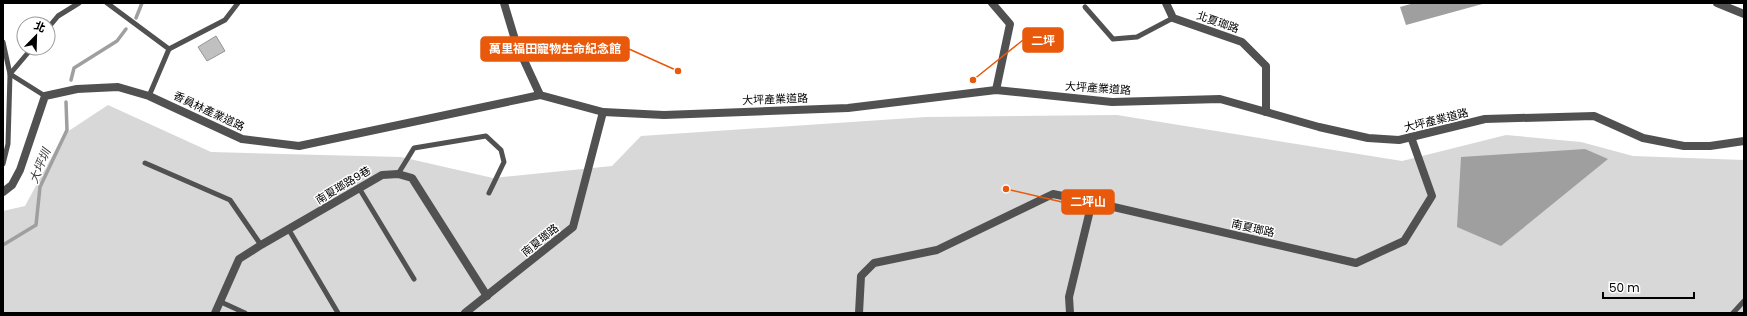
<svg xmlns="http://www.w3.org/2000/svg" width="1747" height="316" font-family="Poppins,'Noto Sans TC',sans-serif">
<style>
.green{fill:#d8d8d8}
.water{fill:#9f9f9f}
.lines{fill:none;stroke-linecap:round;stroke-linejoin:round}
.stream{stroke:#9f9f9f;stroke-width:3.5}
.building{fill:#c0c0c0;stroke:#959595}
.service{stroke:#515151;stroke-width:5}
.minor{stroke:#515151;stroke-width:8}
.tertiary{stroke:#515151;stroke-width:8}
.labels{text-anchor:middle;stroke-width:3;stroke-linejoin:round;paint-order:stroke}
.street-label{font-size:11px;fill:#000;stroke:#fff}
.water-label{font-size:12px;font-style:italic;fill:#404040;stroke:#fff}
.leader{fill:none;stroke:#e8590c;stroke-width:1.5}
.callout-dot{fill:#e8590c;stroke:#fff;stroke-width:1.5}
.callout{fill:#e8590c;stroke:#e8590c;stroke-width:1.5}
.callout-label{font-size:12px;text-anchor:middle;font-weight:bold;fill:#fff}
</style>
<rect width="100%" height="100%" fill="#fff"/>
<polygon class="green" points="108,105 211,152 401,157 493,178 612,166 641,136 926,117 1117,115 1402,161 1506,135 1581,142 1633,156 1744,160 1744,313 3,313 3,211 25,206 64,134"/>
<g class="water">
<polygon points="1414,3 1486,3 1406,25 1400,7"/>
<polygon points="1585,149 1608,159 1501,246 1457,227 1461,157"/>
</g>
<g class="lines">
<g class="stream">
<polyline points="136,18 142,3"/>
<polyline points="71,80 74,68 117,41 126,29"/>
<polyline points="3,245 36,225 40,187 67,130 66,102"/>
</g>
</g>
<polygon class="building" points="216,36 225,51 207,61 198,47"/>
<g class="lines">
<g class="service">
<polyline points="107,3 169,49 149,96"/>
<polyline points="1085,7 1113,39 1137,37 1173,18"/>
<polyline points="48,28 58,16 79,3"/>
<polyline points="3,42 10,74 8,144 3,164"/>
<polyline points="32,48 10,74 45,96"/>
<polyline points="169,49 225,20 238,3"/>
<polyline points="145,163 230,200 261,245"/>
<polyline points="398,174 414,148 486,136 501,150 504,162 489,193"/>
<polyline points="359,188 414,279"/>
<polyline points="289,230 338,313"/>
<polyline points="221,302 245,313"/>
<polyline points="1733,313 1744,301"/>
</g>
<g class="minor">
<polyline points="992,3 1010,24 996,90"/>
<polyline points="1166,3 1173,18 1242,42 1266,66 1266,112"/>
<polyline points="1717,3 1744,14"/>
<polyline points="3,192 12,185 20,170 45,96 77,89 118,87 149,96 242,139 299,146 540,95"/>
<polyline points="215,313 239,259 261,245 382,175 398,174 412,178 487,296"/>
<polyline points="465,313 573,227 603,112"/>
<polyline points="859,313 861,276 874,263 937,250 1053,194 1092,202"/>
<polyline points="1070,313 1069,297 1092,202 1356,263 1404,241 1432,196 1411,137"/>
</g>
<polyline class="tertiary" points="504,3 516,43 540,95 603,112 664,115 848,108 996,90 1112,102 1220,99 1319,127 1368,138 1399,140 1485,119 1594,116 1643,138 1684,146 1710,146 1744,141"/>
</g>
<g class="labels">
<g class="street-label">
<text transform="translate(1218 22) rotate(19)" y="4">北夏瑯路</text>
<text transform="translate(1098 88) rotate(4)" y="4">大坪產業道路</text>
<text transform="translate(775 99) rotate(-2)" y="4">大坪產業道路</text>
<text transform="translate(209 111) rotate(25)" y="4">香員林產業道路</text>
<text transform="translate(1436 120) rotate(-14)" y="4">大坪產業道路</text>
<text transform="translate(343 185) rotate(-31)" y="4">南夏瑯路9巷</text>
<text transform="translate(1253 228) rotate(13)" y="4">南夏瑯路</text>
<text transform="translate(540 240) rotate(-39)" y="4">南夏瑯路</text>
</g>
<g class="water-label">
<text transform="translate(40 166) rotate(-67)" y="4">大坪圳</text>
</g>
</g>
<path class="leader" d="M973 80L1023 40M678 71L629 49M1006 189L1062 202"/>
<g class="callout-dot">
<circle cx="973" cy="80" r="4"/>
<circle cx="678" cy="71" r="4"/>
<circle cx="1006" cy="189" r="4"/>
</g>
<g class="callout">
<rect x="1023" y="28" width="40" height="24" rx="4"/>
<rect x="481" y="37" width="148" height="24" rx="4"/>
<rect x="1062" y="190" width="52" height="24" rx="4"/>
</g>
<g class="callout-label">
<text x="1043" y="45">二坪</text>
<text x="555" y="53">萬里福田寵物生命紀念館</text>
<text x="1088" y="206">二坪山</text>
</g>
<rect width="1747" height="316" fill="none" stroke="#000000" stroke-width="8"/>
<g transform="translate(36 36) rotate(23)"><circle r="19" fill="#ffffff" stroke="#999999"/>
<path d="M0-3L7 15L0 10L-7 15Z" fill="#000000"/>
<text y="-6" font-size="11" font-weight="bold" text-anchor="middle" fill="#000000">北</text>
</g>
<path d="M1603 292v6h91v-6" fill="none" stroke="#000000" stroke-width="2"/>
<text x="1609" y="292" font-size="12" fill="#000000" stroke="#ffffff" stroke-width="3" paint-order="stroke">50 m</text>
</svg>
